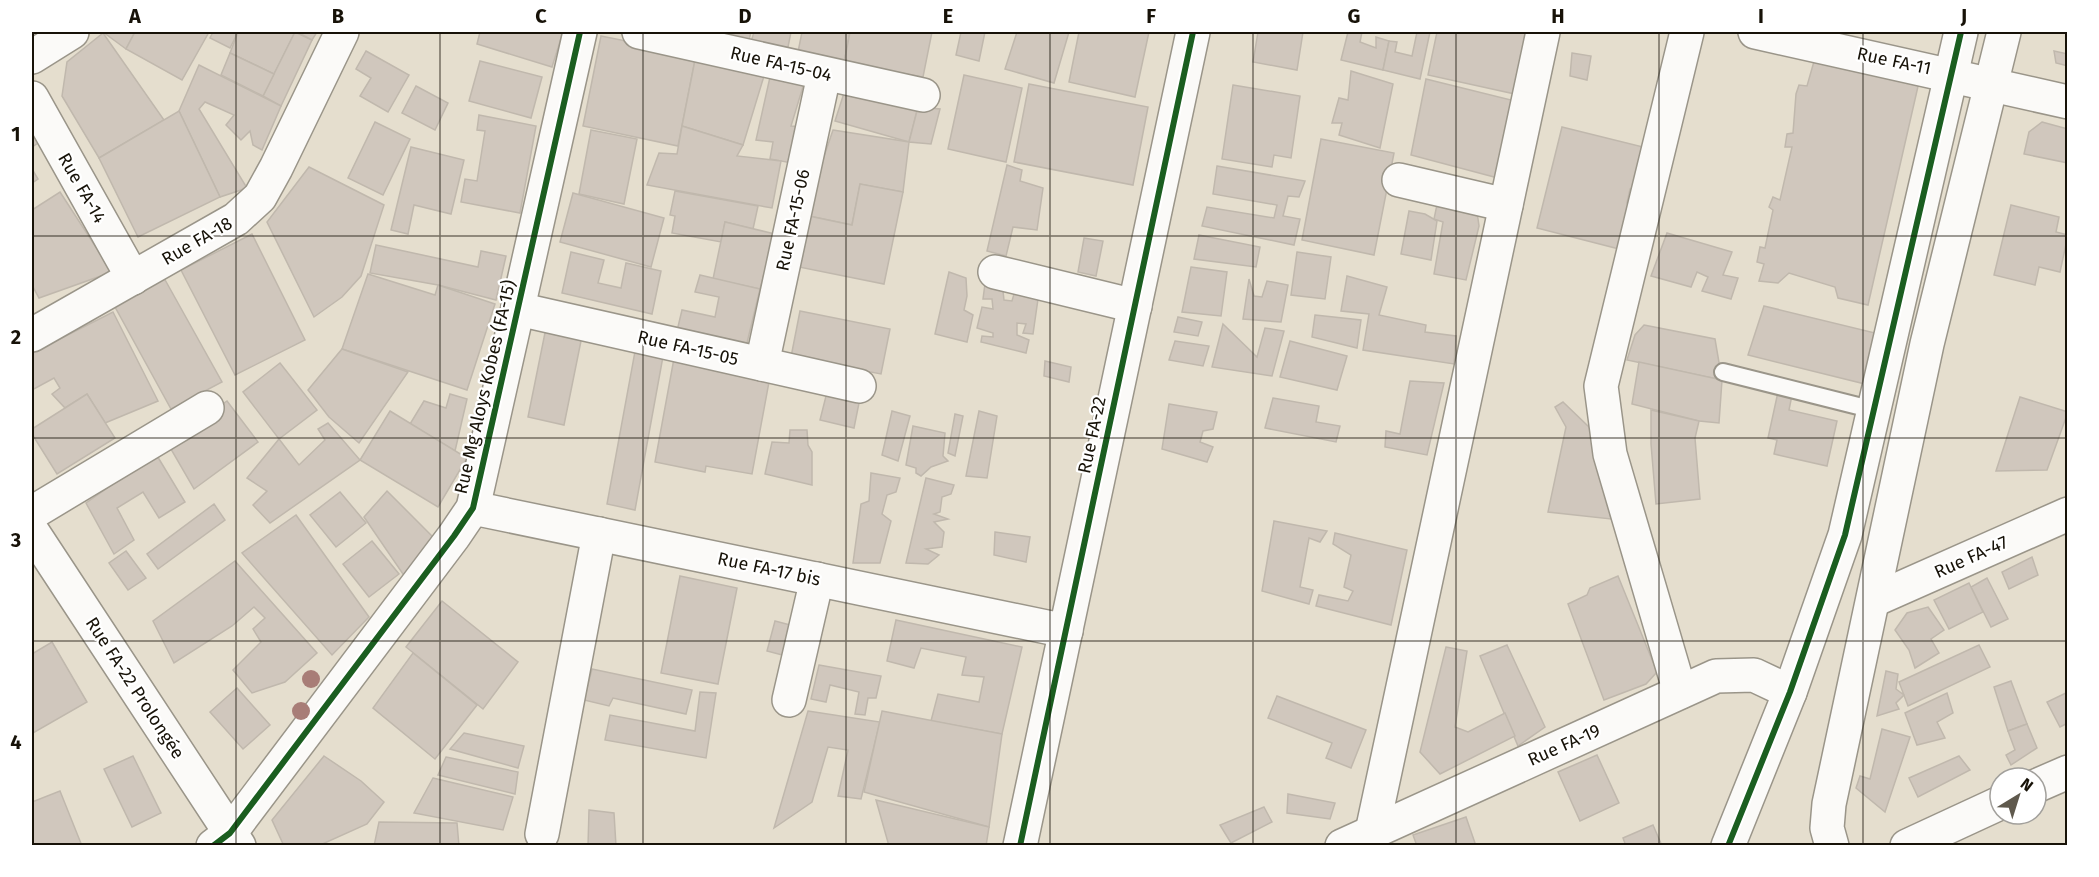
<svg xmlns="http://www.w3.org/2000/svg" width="2099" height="877" font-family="'Fira Sans',sans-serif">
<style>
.building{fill:#d0c7bd;stroke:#c0b8ad;stroke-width:1.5}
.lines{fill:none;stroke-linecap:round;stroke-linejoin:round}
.lane-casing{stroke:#9a9589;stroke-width:20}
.street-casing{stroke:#9a9589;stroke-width:36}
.secondary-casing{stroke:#9a9589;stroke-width:36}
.lane{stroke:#fbfaf8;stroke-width:16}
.street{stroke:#fbfaf8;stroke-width:33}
.secondary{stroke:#fbfaf8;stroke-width:33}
.cycleway-casing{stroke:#fff;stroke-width:10}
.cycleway{stroke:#1b5e20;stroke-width:6}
.tree{fill:#a87d77}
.grid{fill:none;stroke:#171208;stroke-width:1.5;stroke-opacity:0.55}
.labels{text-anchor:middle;stroke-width:4.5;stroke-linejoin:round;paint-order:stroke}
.street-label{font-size:18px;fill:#171208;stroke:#fff}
.neatline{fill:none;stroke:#171208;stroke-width:2}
.grid-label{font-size:20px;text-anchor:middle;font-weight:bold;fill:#171208}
</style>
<rect width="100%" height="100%" fill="#e5dece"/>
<g class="building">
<polygon points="103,32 135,32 126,49"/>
<polygon points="135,32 209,32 182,80 126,49"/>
<polygon points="213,32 238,32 230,48 210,38"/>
<polygon points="238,32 295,32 274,74 230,53"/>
<polygon points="295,32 312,40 281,106 263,96"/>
<polygon points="297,32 317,32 312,40"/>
<polygon points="480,32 563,32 552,67 477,44"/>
<polygon points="695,32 751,32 748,44"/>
<polygon points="754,32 791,32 787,52 751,42"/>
<polygon points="802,32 850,32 844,63 798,52"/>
<polygon points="850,32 932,32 923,77 844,63"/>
<polygon points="961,32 985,32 979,61 956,55"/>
<polygon points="1017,32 1069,32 1054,83 1005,69"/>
<polygon points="1079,32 1149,32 1135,97 1069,82"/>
<polygon points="1258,32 1303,32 1297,70 1253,62"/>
<polygon points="1348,32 1362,32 1360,42 1376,48 1376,37 1389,41 1383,70 1341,60"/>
<polygon points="1417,32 1430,32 1420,79 1383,70 1389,41 1397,42 1395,52 1412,56"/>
<polygon points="1437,32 1528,32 1515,94 1428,75"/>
<polygon points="103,33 164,120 99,158 62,96 67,62"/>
<polygon points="601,36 696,55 678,146 583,126"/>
<polygon points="366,51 409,75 388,112 360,96 371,78 356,69"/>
<polygon points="2054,51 2068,54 2068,66 2056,63"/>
<polygon points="230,53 274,74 263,96 221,75"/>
<polygon points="1572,53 1591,56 1587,80 1570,76"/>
<polygon points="696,55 764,76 743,145 682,126"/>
<polygon points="1815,58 1919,82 1868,305 1838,298 1835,287 1789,273 1778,283 1759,281 1764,264 1757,262 1760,247 1765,248 1773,210 1769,207 1773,197 1780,200 1792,147 1785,147 1787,134 1793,133 1796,94 1799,85 1807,86"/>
<polygon points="480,61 542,77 531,118 469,101"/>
<polygon points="199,65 281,106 262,150 253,145 250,131 241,140 226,125 234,115 205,102 199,109 247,188 220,197 179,111"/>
<polygon points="1351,71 1393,84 1380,148 1339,135 1342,123 1332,123 1339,98 1348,100"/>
<polygon points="964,75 1022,88 1006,162 948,149"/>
<polygon points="770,77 805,80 791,126 806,127 797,164 770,159 773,142 756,140"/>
<polygon points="1426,79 1515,101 1498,178 1411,155"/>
<polygon points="1029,84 1148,107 1133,185 1014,162"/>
<polygon points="1233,85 1300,96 1291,158 1274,155 1272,167 1222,159"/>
<polygon points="416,86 448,103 435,130 402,113"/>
<polygon points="845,90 918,107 909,142 835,121"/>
<polygon points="918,107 940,109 931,144 909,142"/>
<polygon points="179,111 220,197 138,237 99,158"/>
<polygon points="479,115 536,126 520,213 461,202 465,179 477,181 485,131 477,130"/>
<polygon points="375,122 410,139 383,195 348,178"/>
<polygon points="2042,122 2068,129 2068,163 2024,154 2029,132"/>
<polygon points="32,125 41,141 32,147"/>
<polygon points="682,126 743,145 737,156 781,161 772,208 647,185 659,153 677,154"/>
<polygon points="1562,127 1647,148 1637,190 1630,189 1627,203 1634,205 1623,250 1537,228"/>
<polygon points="591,130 637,139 624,204 579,194"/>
<polygon points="833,130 909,142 903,192 860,184 852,225 804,215"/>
<polygon points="1321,139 1394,153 1374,255 1302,240"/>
<polygon points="411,147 464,160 451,214 414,205 408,234 391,230"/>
<polygon points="1007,165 1022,170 1020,181 1043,188 1037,230 1013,227 1006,256 987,251"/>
<polygon points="1217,166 1305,181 1299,197 1288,196 1283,216 1300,219 1294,245 1202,226 1207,207 1274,218 1277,205 1213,194"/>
<polygon points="309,167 384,205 361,276 342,297 314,317 267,222"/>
<polygon points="32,169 38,179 32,183"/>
<polygon points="860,184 903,192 884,284 794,266 804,215 852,225"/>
<polygon points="675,191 758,206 753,229 725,222 721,242 672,233 675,216 670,215"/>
<polygon points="60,192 112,272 39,298 32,285 32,210"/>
<polygon points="573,193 664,218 651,267 560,242"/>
<polygon points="1439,195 1477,212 1479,226 1466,280 1434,274 1443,222 1434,219"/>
<polygon points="2011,205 2059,217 2056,232 2068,235 2060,272 2039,267 2035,285 1994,275"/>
<polygon points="1409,211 1425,214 1437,221 1431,260 1401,254"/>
<polygon points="725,222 775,234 760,289 713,279"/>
<polygon points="1667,233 1732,252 1723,275 1738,278 1731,299 1702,291 1708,277 1697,272 1691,287 1651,276"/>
<polygon points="252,234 305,340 235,375 181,270"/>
<polygon points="1199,235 1260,247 1256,267 1194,259"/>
<polygon points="1084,238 1103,241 1096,276 1078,272"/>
<polygon points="376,245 478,267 481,251 506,256 496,300 438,285 370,273"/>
<polygon points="571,252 604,260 598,283 621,288 626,263 661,271 652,314 562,293"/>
<polygon points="1297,252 1331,257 1325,299 1291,295"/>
<polygon points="1191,267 1227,272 1221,316 1182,312"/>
<polygon points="159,269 222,382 171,409 109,296"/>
<polygon points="949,272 966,278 967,296 964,310 973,315 967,342 935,334"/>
<polygon points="368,274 435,295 438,285 495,304 467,390 342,349"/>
<polygon points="700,275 760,289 746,347 677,331 682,310 715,317 719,297 695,292"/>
<polygon points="986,276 1002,282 1004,300 1012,301 1014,294 1039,292 1033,334 1023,333 1026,324 1017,323 1017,335 1029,340 1026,353 981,342 982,336 993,337 993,333 977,328 982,307 993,309 992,299 983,299"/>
<polygon points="1347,276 1387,287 1379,315 1426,325 1425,332 1456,336 1454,364 1363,350 1369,314 1341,311"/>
<polygon points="1249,279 1254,296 1262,297 1267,281 1288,285 1281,322 1243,319"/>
<polygon points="1764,306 1875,333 1865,384 1748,355"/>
<polygon points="800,311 890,329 881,374 791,357"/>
<polygon points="113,312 158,401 105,423 87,394 65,408 52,394 60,388 54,378 32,390 32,353"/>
<polygon points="1315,315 1361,320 1357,348 1312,337"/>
<polygon points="1178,317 1202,322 1198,336 1174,332"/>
<polygon points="547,323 583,331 564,425 528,417"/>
<polygon points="1223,324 1257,357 1265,328 1284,331 1272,376 1212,367"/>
<polygon points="1644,325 1715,339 1722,380 1627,360 1635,335"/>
<polygon points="1175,341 1209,346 1203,366 1169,360"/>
<polygon points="1290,341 1347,356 1337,390 1280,377"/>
<polygon points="636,346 664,351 635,510 607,504"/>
<polygon points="342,349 408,372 359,443 329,417 308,390"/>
<polygon points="675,353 771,371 752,474 706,466 705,472 655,462"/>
<polygon points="1045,361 1071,367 1069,382 1044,376"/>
<polygon points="1639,362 1722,380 1719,423 1699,421 1632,404"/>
<polygon points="280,363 317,410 279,439 243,392"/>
<polygon points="1410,381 1444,383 1427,455 1385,447 1386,431 1400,434"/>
<polygon points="827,392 860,398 854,428 820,420"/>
<polygon points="1778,392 1792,395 1789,410 1837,421 1827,466 1774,454 1777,440 1768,438"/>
<polygon points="87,394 115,438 57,474 32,434 32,429"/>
<polygon points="450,394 467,399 455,451 410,424 424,401 446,408"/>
<polygon points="2020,397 2068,412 2047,470 1996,471"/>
<polygon points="1273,398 1319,406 1316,422 1340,426 1336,442 1265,428"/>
<polygon points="227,401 258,442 194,489 168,444"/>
<polygon points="1563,402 1591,429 1611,519 1548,512 1566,427 1555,407"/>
<polygon points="1169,404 1217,412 1213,429 1203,431 1200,442 1213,447 1207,462 1162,449"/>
<polygon points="1651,410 1699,421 1695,438 1700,499 1656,504 1651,444"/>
<polygon points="390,411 467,458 438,507 360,460"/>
<polygon points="892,411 910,416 898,461 882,455"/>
<polygon points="979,411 997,416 987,478 966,476"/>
<polygon points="955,414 963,416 955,456 948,453"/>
<polygon points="328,423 360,460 270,523 253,505 267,491 247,478 279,439 299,465 325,440 318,429"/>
<polygon points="913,426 945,433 943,456 948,461 931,467 921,476 916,473 916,468 906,465"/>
<polygon points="790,430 807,430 808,445 812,452 812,485 765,474 772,442 789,443"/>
<polygon points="156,454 185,502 159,518 143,492 117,508 134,540 114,554 86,503"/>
<polygon points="871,473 900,478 896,492 887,495 882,514 891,521 880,563 853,563 861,504 869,501"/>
<polygon points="926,478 954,485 951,494 942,497 940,512 934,514 948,519 934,522 944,532 942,547 926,549 939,555 928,564 906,563"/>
<polygon points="387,491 433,537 405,577 364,517"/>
<polygon points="340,492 366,523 336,547 310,515"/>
<polygon points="214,504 225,520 158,569 147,554"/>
<polygon points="296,515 369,617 332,655 242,553"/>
<polygon points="1274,521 1327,531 1320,542 1309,538 1300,587 1313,590 1309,604 1262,591"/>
<polygon points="995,532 1030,537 1026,562 994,555"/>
<polygon points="1335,533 1407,550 1391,625 1316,606 1319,595 1348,601 1353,591 1344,587 1351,555 1333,544"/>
<polygon points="372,541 399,574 369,597 343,564"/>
<polygon points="126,551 146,578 128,590 109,563"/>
<polygon points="2032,557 2038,575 2009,589 2002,572"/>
<polygon points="235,561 317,653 285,682 252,693 233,670 261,642 253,629 265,618 254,607 232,626 174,663 153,621"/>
<polygon points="680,576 737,588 718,684 661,673"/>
<polygon points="1618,576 1657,672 1646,684 1604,700 1568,604 1587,595 1590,588"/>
<polygon points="1987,578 2008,619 1991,627 1971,587"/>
<polygon points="1969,583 1983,612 1949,629 1934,600"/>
<polygon points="442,601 518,662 483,709 406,647"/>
<polygon points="1928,607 1944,630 1931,639 1939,653 1915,668 1909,650 1895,630 1907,613"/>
<polygon points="896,620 1022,647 1002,734 931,721 938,694 979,702 984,677 962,675 966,657 921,648 914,668 887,661"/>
<polygon points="775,621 798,627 790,657 767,651"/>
<polygon points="52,642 87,702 33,733 32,654"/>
<polygon points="1507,645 1545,727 1518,746 1480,656"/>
<polygon points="1979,645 1990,667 1908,706 1899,682"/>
<polygon points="1446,647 1467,651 1455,727 1468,732 1505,713 1515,736 1440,774 1420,752"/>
<polygon points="413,653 477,705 435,759 373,708"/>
<polygon points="819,665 881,676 876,698 868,698 865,715 855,714 859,692 830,685 826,702 811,699"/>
<polygon points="592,669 692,690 686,714 613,698 609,706 584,700"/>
<polygon points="1886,671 1898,674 1896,689 1904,695 1896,703 1899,709 1877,716"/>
<polygon points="2011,681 2027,724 2008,731 1994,687"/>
<polygon points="237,688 270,725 243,749 210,712"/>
<polygon points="700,692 716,693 706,758 605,740 610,715 695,731"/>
<polygon points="2068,692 2068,723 2060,727 2047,702"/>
<polygon points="1947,693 1953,713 1937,722 1945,738 1917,745 1905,713"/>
<polygon points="1277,696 1366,730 1351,768 1326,758 1332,743 1268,718"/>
<polygon points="808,711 880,722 861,799 838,796 848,750 828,747 812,802 774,828"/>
<polygon points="882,711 1002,734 989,827 864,792"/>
<polygon points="2027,724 2037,748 2011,765 2006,755 2015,750 2008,731"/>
<polygon points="1882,729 1910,737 1885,812 1856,788 1860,776 1870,779"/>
<polygon points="464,733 524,746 518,768 450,749"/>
<polygon points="1597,755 1619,803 1580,821 1558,772"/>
<polygon points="133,756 161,813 132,827 104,769"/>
<polygon points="324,756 361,781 384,802 367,824 318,846 284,846 272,820"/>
<polygon points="1959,756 1970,770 1918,797 1909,778"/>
<polygon points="446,757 518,772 515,794 438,775"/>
<polygon points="433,778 513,797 503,830 414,813"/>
<polygon points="60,791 82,846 32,846 32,802"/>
<polygon points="1288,794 1335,803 1330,819 1287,813"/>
<polygon points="876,800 989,827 986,846 889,846"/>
<polygon points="1264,807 1272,822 1231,843 1220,825"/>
<polygon points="589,810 614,813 616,846 588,846"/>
<polygon points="1466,817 1476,846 1417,846 1413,835"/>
<polygon points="379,822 457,823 459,846 374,846"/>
<polygon points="1653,825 1662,846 1626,846 1623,838"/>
</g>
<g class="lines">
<g class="lane-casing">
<polyline id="lane" points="1723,372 1874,410"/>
</g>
<g class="street-casing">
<g id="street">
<polyline points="639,32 923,95"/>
<polyline points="1755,32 2068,102"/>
<polyline points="32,57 72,32"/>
<polyline points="32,98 133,278"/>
<polyline points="1399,180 1506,205"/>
<polyline points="995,272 1135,306"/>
<polyline points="518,309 859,386"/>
<polyline points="32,335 236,219 260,197 276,168 342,32"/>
<polyline points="762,364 824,75"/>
<polyline points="473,508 1066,631"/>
<polyline points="32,513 207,408"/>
<polyline points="32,531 239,846"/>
<polyline points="1874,600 2068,514"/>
<polyline points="1680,692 1610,454 1601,386 1687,32"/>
<polyline points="789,700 817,579"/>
<polyline points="1372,832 1543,32"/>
<polyline points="542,834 599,534"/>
<polyline points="213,846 230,833 454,536 473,508 580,32"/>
<polyline points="1020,846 1193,32"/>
<polyline points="1342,846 1716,676 1754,675 1790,692"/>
<polyline points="1728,846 1790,692 1845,535 1961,32"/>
<polyline points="1832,846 1827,828 1829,804 1927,344 2004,32"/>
</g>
</g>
<g class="secondary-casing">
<g id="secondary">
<polyline points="2036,786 2068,772"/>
<polyline points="1907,846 2000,803"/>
</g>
</g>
<use href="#lane" class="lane"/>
<use href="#street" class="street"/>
<use href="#secondary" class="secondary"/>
<g class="cycleway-casing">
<g id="cycleway">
<polyline points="213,846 230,833 454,536 473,508 580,32"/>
<polyline points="1020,846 1193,32"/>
<polyline points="1728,846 1790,692 1845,535 1961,32"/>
</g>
</g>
<use href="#cycleway" class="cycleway"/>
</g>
<g class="tree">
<circle cx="311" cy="679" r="9"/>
<circle cx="301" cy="711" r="9"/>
</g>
<path class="grid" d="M236,32V846M440,32V846M643,32V846M846,32V846M1050,32V846M1253,32V846M1456,32V846M1659,32V846M1863,32V846M32,236H2068M32,438H2068M32,641H2068"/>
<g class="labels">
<g class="street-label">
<text transform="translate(1894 61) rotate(12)" y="6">Rue FA-11</text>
<text transform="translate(781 64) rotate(13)" y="6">Rue FA-15-04</text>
<text transform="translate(82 188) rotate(60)" y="6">Rue FA-14</text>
<text transform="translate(793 220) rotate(-78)" y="6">Rue FA-15-06</text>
<text transform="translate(197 241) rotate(-30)" y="6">Rue FA-18</text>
<text transform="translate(688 348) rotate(13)" y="6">Rue FA-15-05</text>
<text transform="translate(485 387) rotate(-77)" y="6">Rue Mg Aloys Kobes (FA-15)</text>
<text transform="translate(1092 435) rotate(-78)" y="6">Rue FA-22</text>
<text transform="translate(1971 557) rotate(-24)" y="6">Rue FA-47</text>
<text transform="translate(769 569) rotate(12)" y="6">Rue FA-17 bis</text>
<text transform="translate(135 688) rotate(57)" y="6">Rue FA-22 Prolongée</text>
<text transform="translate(1564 745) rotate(-24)" y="6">Rue FA-19</text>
</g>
</g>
<rect width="2099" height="877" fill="none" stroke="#ffffff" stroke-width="66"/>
<g transform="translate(2018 796) rotate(38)"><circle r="28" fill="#ffffff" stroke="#a2a09c" stroke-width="1.5"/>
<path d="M0-4.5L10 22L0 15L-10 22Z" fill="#5f594d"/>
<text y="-9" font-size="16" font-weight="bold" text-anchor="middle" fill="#171208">N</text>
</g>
<rect x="33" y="33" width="2033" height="811" class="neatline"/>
<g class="grid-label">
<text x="135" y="23">A</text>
<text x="338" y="23">B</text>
<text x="541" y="23">C</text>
<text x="745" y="23">D</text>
<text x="948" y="23">E</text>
<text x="1151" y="23">F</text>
<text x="1354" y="23">G</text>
<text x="1558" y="23">H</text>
<text x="1761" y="23">I</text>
<text x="1964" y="23">J</text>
<text x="16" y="141">1</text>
<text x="16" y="344">2</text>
<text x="16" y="547">3</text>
<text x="16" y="749">4</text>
</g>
</svg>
